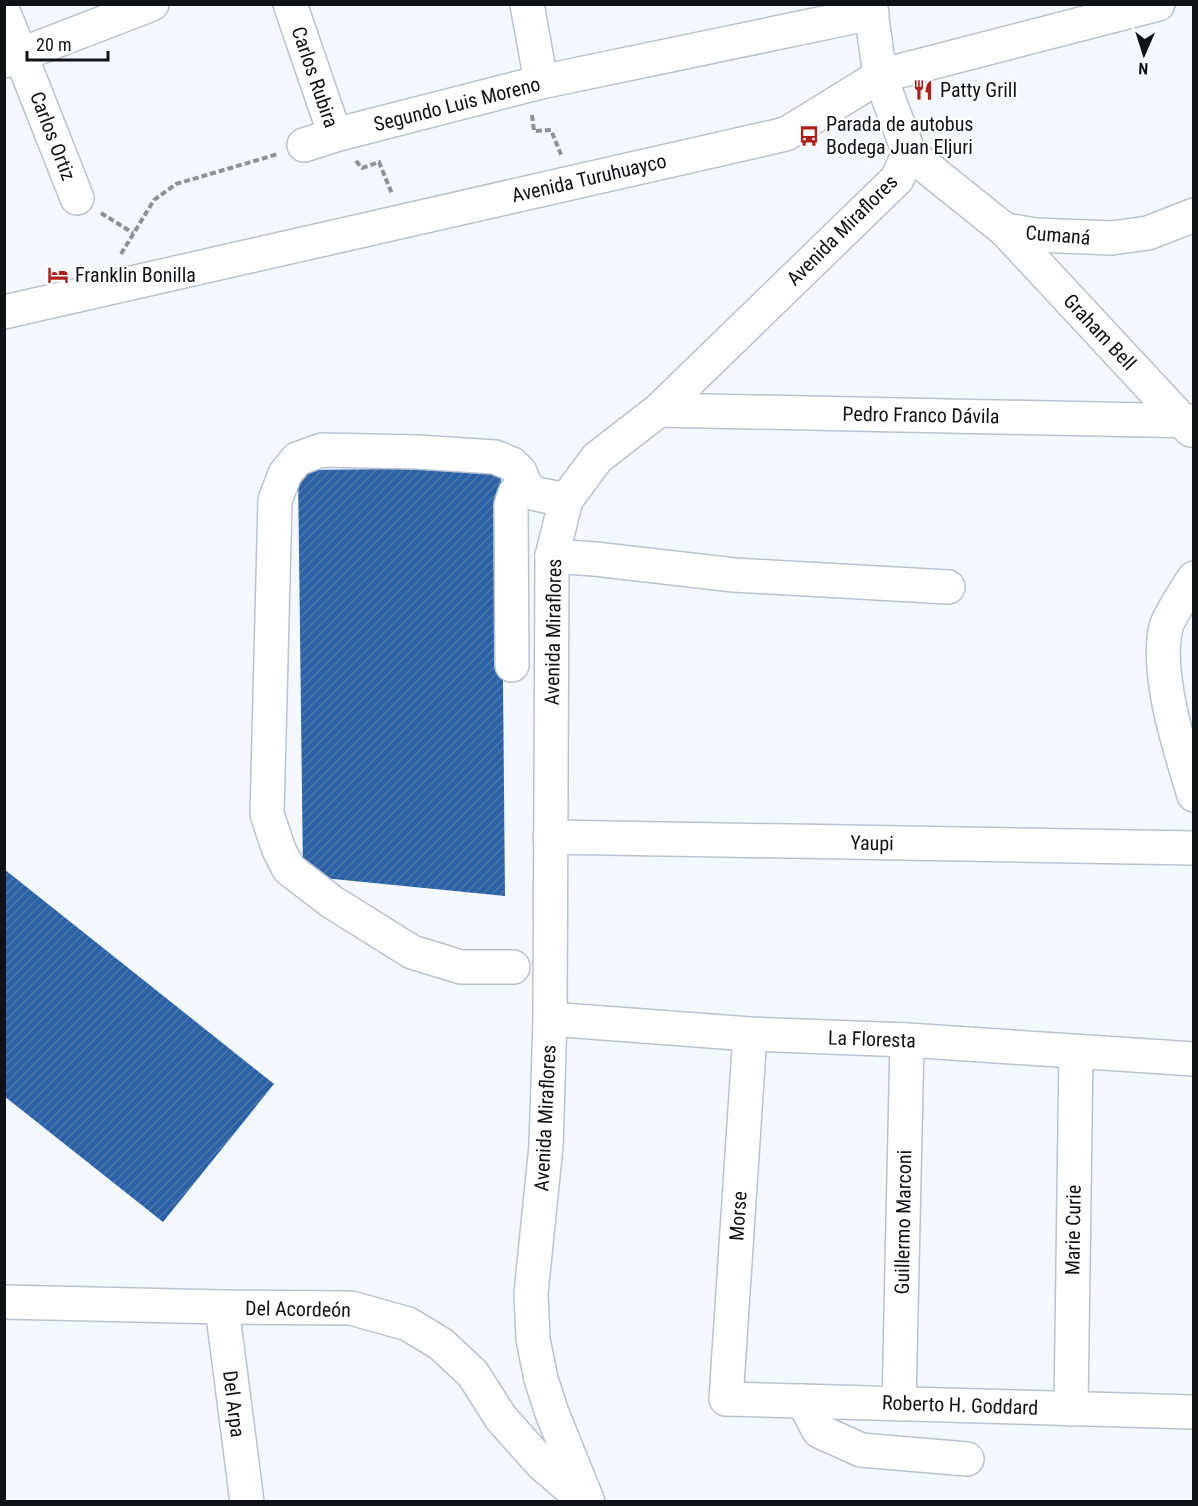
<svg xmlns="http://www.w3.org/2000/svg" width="1198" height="1506" font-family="'Roboto Condensed',sans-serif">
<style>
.building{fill:url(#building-hatch)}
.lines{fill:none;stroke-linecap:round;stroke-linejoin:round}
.minor-casing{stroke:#b8c3d2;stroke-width:36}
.path{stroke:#8e9298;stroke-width:4;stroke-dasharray:6 3;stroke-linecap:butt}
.minor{stroke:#fff;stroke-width:33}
.labels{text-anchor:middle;stroke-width:4.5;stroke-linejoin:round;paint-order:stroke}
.street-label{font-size:20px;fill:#0f1318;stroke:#fff}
.poi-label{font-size:20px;fill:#0f1318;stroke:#fff;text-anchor:start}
</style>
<defs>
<pattern id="building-hatch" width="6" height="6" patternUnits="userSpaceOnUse" patternTransform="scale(1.5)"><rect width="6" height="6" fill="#2b62a7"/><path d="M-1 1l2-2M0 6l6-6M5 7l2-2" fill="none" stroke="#4e78ac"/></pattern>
</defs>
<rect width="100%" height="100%" fill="#f4f9ff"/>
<g class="building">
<polygon points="501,468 505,896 303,876 298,470"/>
<polygon points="4,869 274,1084 163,1222 4,1096"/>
</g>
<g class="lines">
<g class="minor-casing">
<g id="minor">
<polyline points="290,4 335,135"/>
<polyline points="527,4 541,82"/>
<polyline points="4,13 77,198"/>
<polyline points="4,61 152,4"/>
<polyline points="304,145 335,135 541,82 872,13"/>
<polyline points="909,153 1005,230 1035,235 1112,238 1148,233 1194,215"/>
<polyline points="1005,230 1191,430"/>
<polyline points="4,312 786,134 880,76 1158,4"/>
<polyline points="659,410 1194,421"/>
<polyline points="552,556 595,559 734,575 948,587"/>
<path d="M1194,578C1186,591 1170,614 1166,627C1155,673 1180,750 1194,795"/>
<polyline points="512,665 511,505 515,493 526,487"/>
<polyline points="550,837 1194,848"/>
<polyline points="513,967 461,967 412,952 332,902 289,869 279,850 267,814 275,500 285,474 297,459 322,450 418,452 495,457 512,464 520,472 526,487 536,494 566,500"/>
<polyline points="550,1019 750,1034 907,1040 1194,1059"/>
<polyline points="750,1034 726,1399 1194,1412"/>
<polyline points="4,1302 222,1307 351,1308 408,1324 441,1344 473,1374 501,1418 542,1464 584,1500"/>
<polyline points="222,1307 247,1502"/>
<polyline points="803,1401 819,1431 861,1450 967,1459"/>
<polyline points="899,1404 907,1040"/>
<polyline points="1071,1409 1076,1052"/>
<polyline points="588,1502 552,1413 541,1379 533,1339 531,1293 546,1146 550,1019 552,556 566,500 597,458 659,410 897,179 909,153 880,76 870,4"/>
</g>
</g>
<g class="path">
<polyline points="532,115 534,131 551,130 562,157"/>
<polyline points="356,161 362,168 379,162 392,194"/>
<polyline points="101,213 133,233"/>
<polyline points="121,254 154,200 176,184 278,154"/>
</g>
<use href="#minor" class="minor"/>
</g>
<defs>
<g id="restaurant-bare" transform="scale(1.62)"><path d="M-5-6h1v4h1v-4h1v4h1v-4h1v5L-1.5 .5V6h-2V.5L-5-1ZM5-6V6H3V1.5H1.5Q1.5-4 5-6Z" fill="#b0201a" stroke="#fff" stroke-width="2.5" paint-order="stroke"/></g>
<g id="bus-bare" transform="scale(1.62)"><path d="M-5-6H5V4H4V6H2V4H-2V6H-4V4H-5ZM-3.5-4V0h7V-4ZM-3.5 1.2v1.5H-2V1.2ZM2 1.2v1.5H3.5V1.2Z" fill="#b0201a" stroke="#fff" stroke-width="2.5" paint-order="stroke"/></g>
<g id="hotel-bare" transform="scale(1.62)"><path d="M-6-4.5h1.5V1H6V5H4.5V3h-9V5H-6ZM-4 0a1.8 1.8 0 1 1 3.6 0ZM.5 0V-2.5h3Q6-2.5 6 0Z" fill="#b0201a" stroke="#fff" stroke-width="2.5" paint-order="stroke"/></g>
</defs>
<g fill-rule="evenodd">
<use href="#restaurant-bare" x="923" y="90"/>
<use href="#bus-bare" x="809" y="136"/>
<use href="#hotel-bare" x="58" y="275"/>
</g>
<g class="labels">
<g class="street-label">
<text transform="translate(315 77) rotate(71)" y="7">Carlos Rubira</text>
<text transform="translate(457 104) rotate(-14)" y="7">Segundo Luis Moreno</text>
<text transform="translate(53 136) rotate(69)" y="7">Carlos Ortiz</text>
<text transform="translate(589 178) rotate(-13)" y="7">Avenida Turuhuayco</text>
<text transform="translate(842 230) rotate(-45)" y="7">Avenida Miraflores</text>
<text transform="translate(1058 235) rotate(5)" y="7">Cumaná</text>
<text transform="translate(1100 332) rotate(47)" y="7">Graham Bell</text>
<text transform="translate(921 415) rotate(1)" y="7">Pedro Franco Dávila</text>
<text transform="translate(553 632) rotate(-89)" y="7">Avenida Miraflores</text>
<text transform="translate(872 843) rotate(1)" y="7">Yaupi</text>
<text transform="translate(872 1039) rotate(2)" y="7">La Floresta</text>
<text transform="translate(545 1118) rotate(-87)" y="7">Avenida Miraflores</text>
<text transform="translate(738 1216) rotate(-86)" y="7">Morse</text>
<text transform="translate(903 1222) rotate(-89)" y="7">Guillermo Marconi</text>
<text transform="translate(1073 1230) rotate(-89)" y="7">Marie Curie</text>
<text transform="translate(298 1309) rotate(1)" y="7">Del Acordeón</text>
<text transform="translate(234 1404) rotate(83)" y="7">Del Arpa</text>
<text transform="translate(960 1405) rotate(2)" y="7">Roberto H. Goddard</text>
</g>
<g class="poi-label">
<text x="940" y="97">Patty Grill</text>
<text x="826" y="131">Parada de autobus<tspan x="826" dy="23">Bodega Juan Eljuri</tspan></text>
<text x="75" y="282">Franklin Bonilla</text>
</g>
</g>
<rect width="1198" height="1506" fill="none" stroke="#0f1318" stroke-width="12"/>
<g transform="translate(1144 54) rotate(183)" stroke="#ffffff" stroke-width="4.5" paint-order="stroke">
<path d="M0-4.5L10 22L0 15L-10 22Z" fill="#0f1318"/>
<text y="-9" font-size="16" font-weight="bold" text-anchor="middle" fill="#0f1318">N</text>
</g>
<path d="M27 51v9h81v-9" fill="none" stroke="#0f1318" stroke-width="3"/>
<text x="36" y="51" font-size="18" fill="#0f1318" stroke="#ffffff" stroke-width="4.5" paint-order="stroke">20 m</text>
</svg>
